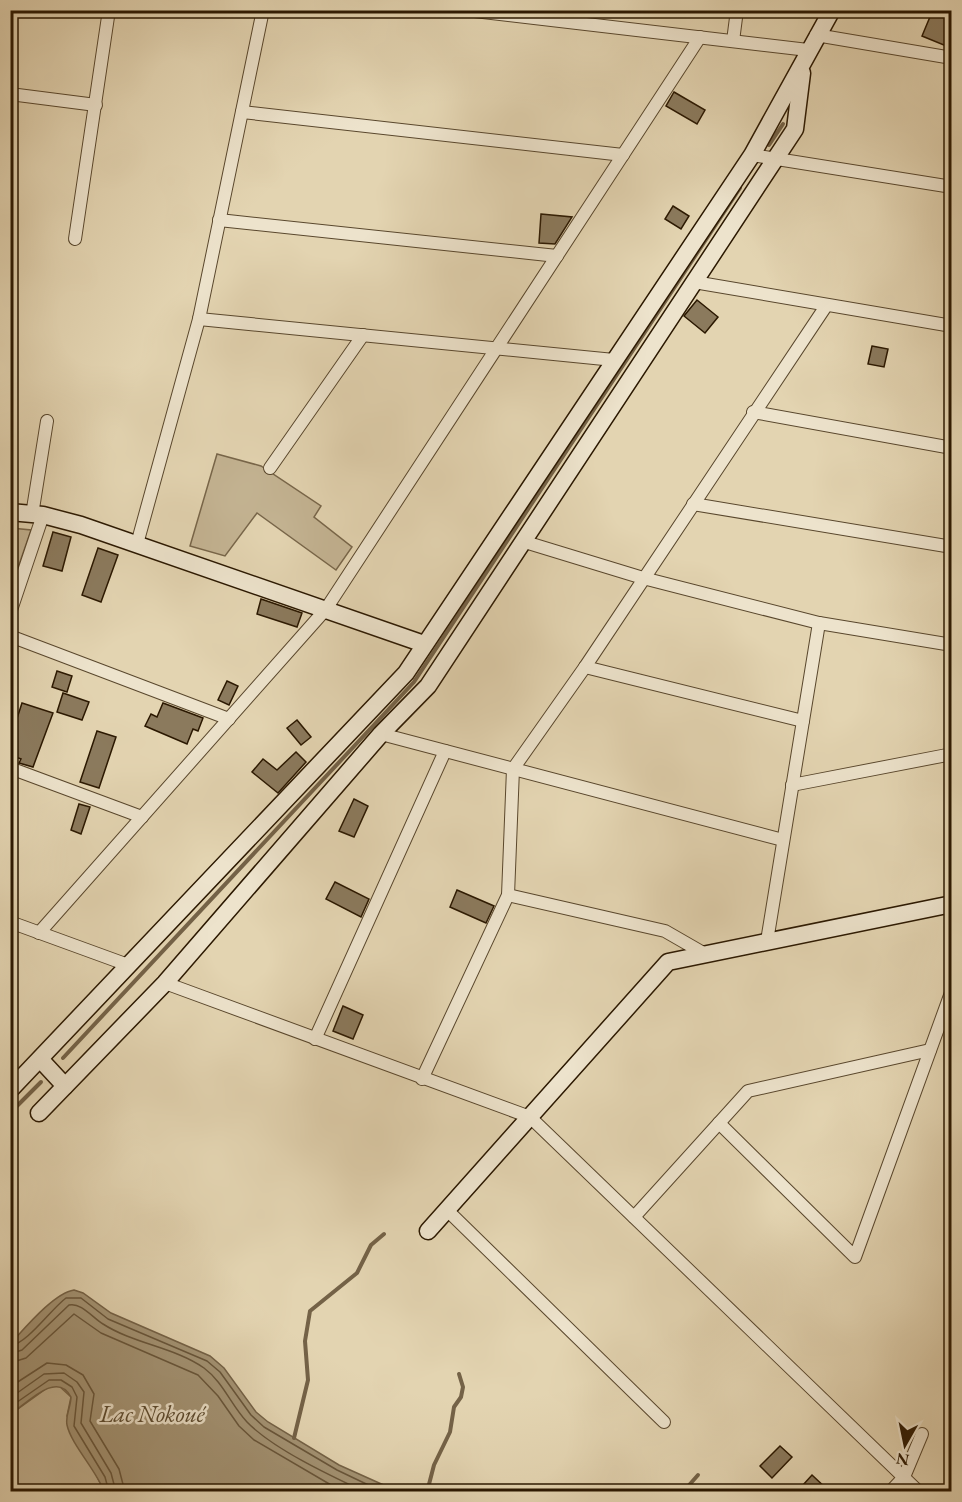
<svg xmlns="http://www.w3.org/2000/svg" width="962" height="1502" font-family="'EB Garamond',serif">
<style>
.green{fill:#c4b493;stroke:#78664a;stroke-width:1.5}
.water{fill:#a49475;stroke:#746247;stroke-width:1.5}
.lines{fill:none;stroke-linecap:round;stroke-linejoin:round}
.shore{stroke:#68563b;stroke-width:1.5}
.stream{stroke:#746247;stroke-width:4}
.building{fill:#8b7a5d;stroke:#2b1801;stroke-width:1.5}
.street-casing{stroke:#59472d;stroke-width:14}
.secondary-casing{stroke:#2b1801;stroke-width:19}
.street{stroke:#ede3cc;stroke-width:12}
.secondary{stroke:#ede3cc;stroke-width:16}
.labels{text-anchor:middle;stroke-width:5;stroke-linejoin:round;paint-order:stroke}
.water-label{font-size:24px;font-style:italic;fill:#5b4a2f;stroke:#ede3cc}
</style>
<rect width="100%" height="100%" fill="#e3d4b1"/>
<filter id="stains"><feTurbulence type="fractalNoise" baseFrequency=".00333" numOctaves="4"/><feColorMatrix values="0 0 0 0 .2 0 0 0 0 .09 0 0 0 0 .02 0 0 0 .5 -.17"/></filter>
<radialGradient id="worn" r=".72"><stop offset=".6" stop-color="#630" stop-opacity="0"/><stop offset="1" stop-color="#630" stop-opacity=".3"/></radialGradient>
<g class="green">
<polygon points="217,454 261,466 321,506 314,517 352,547 336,570 257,513 225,556 190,546"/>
<polygon points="11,528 31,530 11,588 10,528"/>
<polygon points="50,1386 59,1386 71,1397 67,1416 104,1491 11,1492 11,1414"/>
</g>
<path class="water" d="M74,1290L83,1293L111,1313L210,1356L224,1368L256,1412L268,1422L339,1465L397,1491H104C96,1470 71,1444 67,1425C65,1415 71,1407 71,1397C57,1370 27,1403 11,1414V1343C25,1328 54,1293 74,1290Z"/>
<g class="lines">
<g class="shore">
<path d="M10,1346C27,1344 51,1309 66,1298H81L108,1319L207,1361L220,1372L251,1415L264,1427L337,1470L383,1492"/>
<path d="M10,1354L22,1350L69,1305C81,1302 93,1318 103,1324C134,1344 174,1347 204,1368C223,1382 231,1405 247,1422C273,1449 331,1476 365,1492"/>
<polyline points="10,1363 26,1358 74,1314 101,1333 198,1375 218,1396 239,1426 254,1440 343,1492"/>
<polyline points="10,1387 47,1363 66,1365 83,1375 94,1394 90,1421 119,1469 125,1492"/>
<polyline points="10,1398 44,1374 64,1373 77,1382 84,1392 81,1423 111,1473 116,1492"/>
<polyline points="10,1407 49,1380 61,1380 72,1387 77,1397 74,1426 105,1477 109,1492"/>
</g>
<g class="stream">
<polyline points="769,145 783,124"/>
<polyline points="63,1058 414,682 740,188"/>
<polyline points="10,1113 41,1082"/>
<polyline points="294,1438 308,1380 305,1341 310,1311 357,1273 371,1245 384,1234"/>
<polyline points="427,1492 434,1465 450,1432 454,1407 461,1397 463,1387 459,1374"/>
<polyline points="683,1492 698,1475"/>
</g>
</g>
<g class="building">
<polygon points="932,12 951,20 951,48 922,36"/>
<polygon points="674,92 705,110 697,124 666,106"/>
<polygon points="673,206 689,216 681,229 665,219"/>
<polygon points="541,214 572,217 555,244 539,243"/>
<polygon points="697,300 718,317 705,333 684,316"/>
<polygon points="872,346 888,349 884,367 868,364"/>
<polygon points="53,532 71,537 62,571 43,566"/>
<polygon points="98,548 118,555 101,602 82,595"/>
<polygon points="261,599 302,613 297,627 257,614"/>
<polygon points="57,671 72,676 67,692 52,687"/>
<polygon points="227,681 238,686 229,705 218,700"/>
<polygon points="63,693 89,702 82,720 57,712"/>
<polygon points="22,703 53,713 33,767 19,763 21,759 10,755 10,740"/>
<polygon points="163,703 203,718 198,731 193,729 187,744 145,726 151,714 157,717"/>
<polygon points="297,720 311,737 301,745 287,728"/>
<polygon points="97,731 116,737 99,788 80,782"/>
<polygon points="296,752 306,762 278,793 252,772 263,759 277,770"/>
<polygon points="354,799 368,806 354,837 339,831"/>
<polygon points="79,804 90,807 81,834 71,830"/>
<polygon points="335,882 369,899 361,917 326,899"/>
<polygon points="457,890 494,906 486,923 450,907"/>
<polygon points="343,1006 363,1015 353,1039 333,1031"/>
<polygon points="780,1446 792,1457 772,1478 760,1466"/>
<polygon points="812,1475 829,1491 810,1491 803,1485"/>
</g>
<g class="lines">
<g class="street-casing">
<g id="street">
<polyline points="466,10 808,50"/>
<polyline points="816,35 952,58"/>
<polyline points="733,41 737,10"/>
<polyline points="10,94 96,105"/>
<polyline points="242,112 623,155"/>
<polyline points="752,155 952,187"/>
<polyline points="219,220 557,256"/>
<polyline points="75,239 109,10"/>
<polyline points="694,282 952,326"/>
<polyline points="199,319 614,360"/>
<polyline points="753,412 952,448"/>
<polyline points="270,468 363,335"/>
<polyline points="693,504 952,547"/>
<polyline points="32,515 47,421"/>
<polyline points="525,542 643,578 819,623 952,645"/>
<polyline points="137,544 199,319 263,10"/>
<polyline points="10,613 43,515"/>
<polyline points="10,636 229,719"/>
<polyline points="585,667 803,721"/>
<polyline points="381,734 783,840"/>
<polyline points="10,768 142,817"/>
<polyline points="792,785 952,754"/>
<polyline points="508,895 665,931 705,954"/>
<polyline points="10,922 128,965"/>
<polyline points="39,933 326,609 700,37"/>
<polyline points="767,941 819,623"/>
<polyline points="165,983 530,1117 919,1492"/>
<polyline points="315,1039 445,751"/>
<polyline points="422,1079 508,895 513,769 585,667 826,306"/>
<polyline points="719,1123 855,1257 952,990"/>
<polyline points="447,1210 664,1422"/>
<polyline points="634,1217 748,1091 930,1050"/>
<polyline points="890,1492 904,1477 922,1434"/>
</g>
</g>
<g class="secondary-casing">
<g id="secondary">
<polyline points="10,512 43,515 81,525 424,644"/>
<polyline points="40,1059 65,1086"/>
<polyline points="10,1090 406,673 752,155 832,10"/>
<polyline points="39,1113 165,983 381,734 428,686 795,129 802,73"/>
<polyline points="428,1231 668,962 952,904"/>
</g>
</g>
<use href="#street" class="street"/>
<use href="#secondary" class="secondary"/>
</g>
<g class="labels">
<g class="water-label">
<text x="152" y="1422">Lac Nokoué</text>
</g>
</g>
<rect width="962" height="1502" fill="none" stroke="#e3d4b1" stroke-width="36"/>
<rect x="12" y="12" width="938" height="1478" fill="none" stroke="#2b1801" stroke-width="3"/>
<rect x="18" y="18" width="926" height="1466" fill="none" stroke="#2b1801" stroke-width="1.5"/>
<g transform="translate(905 1445) rotate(189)" stroke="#ede3cc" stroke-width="4.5" paint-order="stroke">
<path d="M0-4.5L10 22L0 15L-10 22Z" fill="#2b1801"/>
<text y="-9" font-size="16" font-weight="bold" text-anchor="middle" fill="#2b1801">N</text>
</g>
<rect width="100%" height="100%" filter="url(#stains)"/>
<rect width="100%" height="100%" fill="url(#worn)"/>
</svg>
